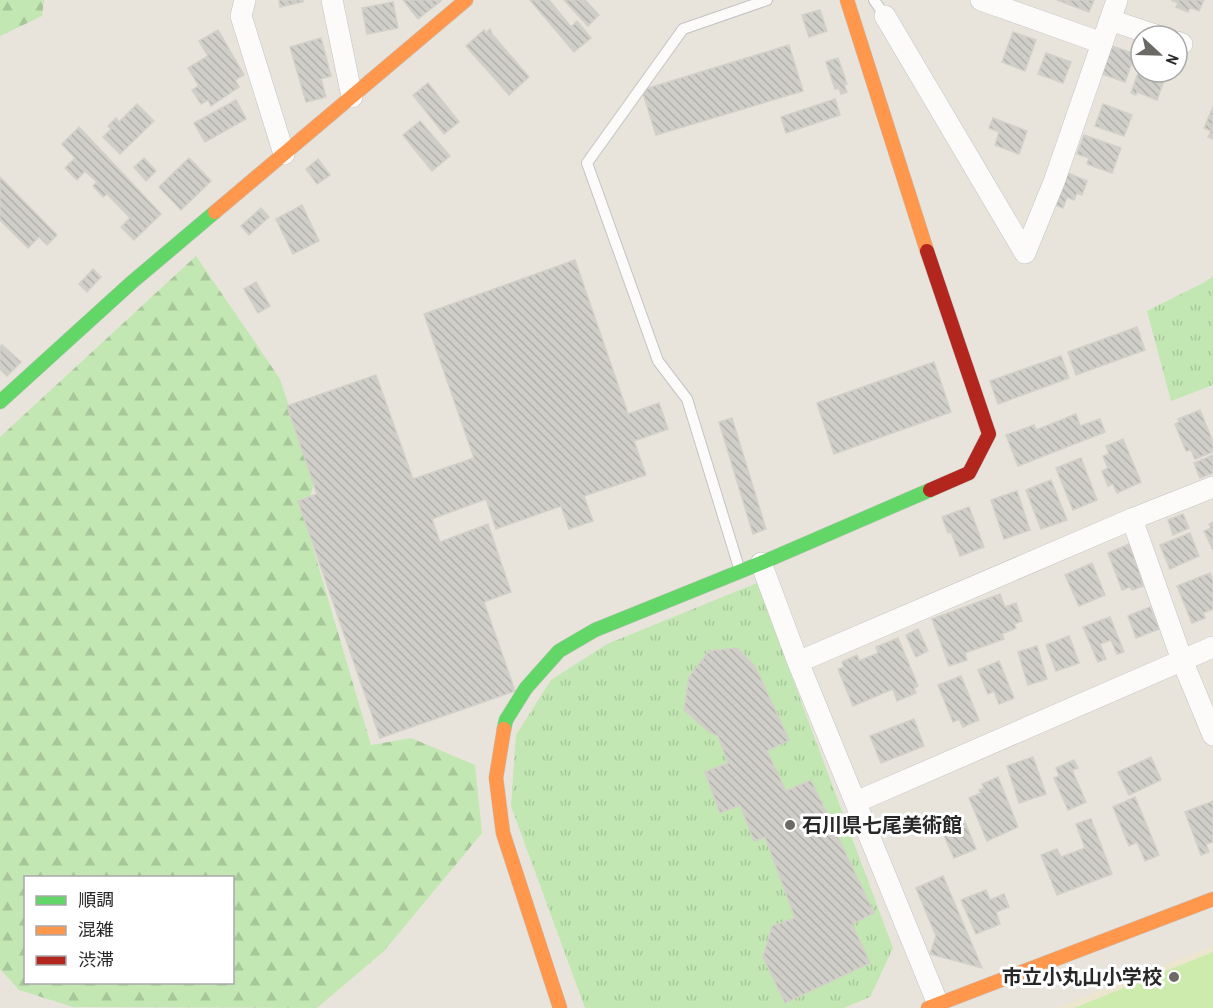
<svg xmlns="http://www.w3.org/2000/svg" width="1213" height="1008" font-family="'Archivo Narrow','Noto Sans JP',sans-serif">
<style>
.education{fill:#ece6cf}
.forest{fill:url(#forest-firs);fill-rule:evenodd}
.park{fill:url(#park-tufts)}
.pitch{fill:#ceebae}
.building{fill:url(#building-back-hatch);stroke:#d3d0c9;stroke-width:1.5}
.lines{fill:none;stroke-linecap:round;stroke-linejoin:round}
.lane-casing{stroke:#c4c3c3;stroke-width:12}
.street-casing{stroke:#c4c3c3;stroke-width:22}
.fast-casing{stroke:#c4c3c3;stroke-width:15}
.slow-casing{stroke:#c4c3c3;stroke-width:15}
.jam-casing{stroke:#c4c3c3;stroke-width:15}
.lane{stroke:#fcfbfa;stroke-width:10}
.street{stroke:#fcfbfa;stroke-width:21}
.fast{stroke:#63d668;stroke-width:14}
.slow{stroke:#ff974d;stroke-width:14}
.jam{stroke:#b3261e;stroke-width:14}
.poi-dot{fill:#6b6a67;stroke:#fff;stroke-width:2}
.labels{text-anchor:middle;stroke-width:6;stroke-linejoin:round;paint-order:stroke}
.poi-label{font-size:20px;font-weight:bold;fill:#282828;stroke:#fff;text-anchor:start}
</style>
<defs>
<pattern id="forest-firs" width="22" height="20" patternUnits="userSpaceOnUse" patternTransform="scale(1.5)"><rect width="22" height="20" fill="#c2e7b2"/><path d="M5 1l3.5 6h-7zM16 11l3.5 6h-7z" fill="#a7c699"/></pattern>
<pattern id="park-tufts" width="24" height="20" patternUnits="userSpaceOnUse" patternTransform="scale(1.5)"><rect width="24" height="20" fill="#c2e7b2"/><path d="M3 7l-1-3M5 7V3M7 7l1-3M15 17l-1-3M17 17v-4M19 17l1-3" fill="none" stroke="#a7c699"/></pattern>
<pattern id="building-back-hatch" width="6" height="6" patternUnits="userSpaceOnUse" patternTransform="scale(1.5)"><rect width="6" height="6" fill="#d0cec8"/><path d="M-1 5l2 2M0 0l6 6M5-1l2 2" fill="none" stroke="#b3b1ac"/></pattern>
</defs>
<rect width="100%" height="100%" fill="#e8e4dc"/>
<polygon class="education" points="1213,946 1213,1008 1056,1008"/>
<g class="forest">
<polygon points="0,0 44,0 42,16 0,36"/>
<path d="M196,256L280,379L314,484L304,517L371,745L411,738L475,765L482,833L384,951L317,1008L73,1007L19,990L0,969V437ZM26,878H232V982H26Z"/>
</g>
<g class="park">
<polygon points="1213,276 1213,385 1171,401 1147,311 1205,282"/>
<polygon points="757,583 893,948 870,997 844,1008 585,1008 511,806 516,735 551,680 607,644"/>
</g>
<polygon class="pitch" points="1213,952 1213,1008 1074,1008"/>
<g class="building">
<polygon points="279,0 303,0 303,2 280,7"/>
<polygon points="403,0 440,0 441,1 418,19"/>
<polygon points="530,0 549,0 571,27 577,21 591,38 574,52"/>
<polygon points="564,0 585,0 599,15 588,26"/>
<polygon points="1057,0 1094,0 1089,12"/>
<polygon points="1171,0 1204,0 1199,11 1190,7 1188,12 1176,7 1178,3"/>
<polygon points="393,2 398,28 367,34 362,8"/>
<polygon points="820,10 827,31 809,37 802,15"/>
<polygon points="490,29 492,34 529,77 509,95 466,46 484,30 486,33"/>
<polygon points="218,30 244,75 235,80 239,87 211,106 208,100 201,104 192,90 199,86 188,68 208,56 199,41"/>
<polygon points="1013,32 1036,40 1025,71 1002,62"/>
<polygon points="321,38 331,76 321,79 326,97 306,102 290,47"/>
<polygon points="789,45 803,91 656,135 642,90"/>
<polygon points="1112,46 1135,54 1125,82 1102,74"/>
<polygon points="1046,53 1071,62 1063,83 1038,74"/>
<polygon points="838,58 847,84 844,85 847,92 841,94 839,88 835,89 826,62"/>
<polygon points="1141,65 1141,72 1167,72 1157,100 1137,92 1136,95 1131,93"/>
<polygon points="428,83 459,122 444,134 413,95"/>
<polygon points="835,99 840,115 786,133 781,117"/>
<polygon points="236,100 246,119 205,142 194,123"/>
<polygon points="137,104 154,121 120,154 103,137 111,129 108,126 116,118 119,122"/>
<polygon points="1103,104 1132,115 1124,136 1095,126"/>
<polygon points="1213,107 1213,139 1208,137 1211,131 1204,128"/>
<polygon points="993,118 1027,131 1019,154 995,145 999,132 989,128"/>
<polygon points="420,121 450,156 432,171 403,135"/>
<polygon points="79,127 161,214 134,240 121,227 130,218 107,194 103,197 93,186 97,182 85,171 77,180 65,168 75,158 62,144"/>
<polygon points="1084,135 1121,148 1112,173 1087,164 1089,158 1077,154"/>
<polygon points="144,158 156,171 146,181 134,167"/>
<polygon points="189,158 211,181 181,210 159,187"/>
<polygon points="318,159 330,175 317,184 306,169"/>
<polygon points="1063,171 1087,181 1082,195 1077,193 1074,200 1067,197 1063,208 1050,203"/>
<polygon points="0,177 57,235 47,245 39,237 28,248 0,220"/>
<polygon points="302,205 319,241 293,254 276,219"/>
<polygon points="261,208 269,217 249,235 241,226"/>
<polygon points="575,260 628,414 659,403 668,429 634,441 646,475 584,496 593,521 569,529 561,506 496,529 486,499 432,519 440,542 488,524 511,592 484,602 515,691 380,738 298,501 317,494 287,406 376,375 413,479 474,458 424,314"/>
<polygon points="93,269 101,277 87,292 79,284"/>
<polygon points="256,282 270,306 258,313 244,289"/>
<polygon points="1137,327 1145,350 1076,375 1068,352"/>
<polygon points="2,345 21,362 7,376 0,369 0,347"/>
<polygon points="1061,356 1069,378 998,404 990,381"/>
<polygon points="934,362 951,412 834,454 817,403"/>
<polygon points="1200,410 1213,442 1213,452 1195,459 1191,450 1186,451 1175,424 1179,422 1178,419"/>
<polygon points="1076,414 1080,426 1100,419 1105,432 1018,466 1006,435 1034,425 1036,430"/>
<polygon points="732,418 766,529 753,534 719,422"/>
<polygon points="1123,439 1141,482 1117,493 1113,484 1108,486 1102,471 1108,468 1103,456 1109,454 1106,446"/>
<polygon points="1213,455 1213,473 1200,478 1194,463"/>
<polygon points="1081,458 1097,500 1073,510 1056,468"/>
<polygon points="1051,480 1067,520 1041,529 1026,490"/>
<polygon points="1017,491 1030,530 1004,539 991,500"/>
<polygon points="969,507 984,547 960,556 951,532 948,533 942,517"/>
<polygon points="1183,514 1189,528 1173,535 1168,520"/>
<polygon points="1213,522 1213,550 1204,531 1211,528 1209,524"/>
<polygon points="1190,533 1199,556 1170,569 1160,545"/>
<polygon points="1129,544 1143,581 1141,581 1143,586 1132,590 1130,587 1122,590 1108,553"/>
<polygon points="1092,563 1105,595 1079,606 1065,575"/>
<polygon points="1210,573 1213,581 1213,609 1203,613 1205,618 1192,623 1177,586"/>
<polygon points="1000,594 1005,607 1016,603 1022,621 1014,624 1016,628 1002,634 1004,639 965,653 967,660 949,666 932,619"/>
<polygon points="1150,607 1159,629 1136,638 1128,616"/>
<polygon points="1110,617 1124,652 1117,654 1111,640 1100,644 1106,659 1098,662 1083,627"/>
<polygon points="918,629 928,651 916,657 906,635"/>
<polygon points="1069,636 1079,663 1056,671 1046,645"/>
<polygon points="898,638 918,686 914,688 916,693 897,701 893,689 853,706 838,669 844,667 842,662 857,655 859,661 878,653 876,647"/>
<polygon points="1037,646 1047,679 1028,685 1018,652"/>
<polygon points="737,648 755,666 789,740 767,751 786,791 811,780 874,913 852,924 870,963 785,1003 763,957 772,926 795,918 765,837 754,841 740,805 720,813 705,772 728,763 718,736 708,731 684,710 689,677 709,651"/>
<polygon points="999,661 1014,698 999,704 994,691 988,694 978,670"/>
<polygon points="961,676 979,720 963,727 959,719 953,722 938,685"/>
<polygon points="914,719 924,746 881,763 870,736"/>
<polygon points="1033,757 1046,794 1019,803 1007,766"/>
<polygon points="1151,757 1161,780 1129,795 1118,772"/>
<polygon points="1074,760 1078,768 1072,770 1086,802 1068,810 1054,778 1059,776 1056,768"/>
<polygon points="998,777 1018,827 987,841 969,798 981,793 979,790 984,788 982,784"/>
<polygon points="1135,797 1159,855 1145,861 1137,842 1129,846 1113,807"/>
<polygon points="1213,801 1213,842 1206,844 1209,852 1201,855 1185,812"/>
<polygon points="1091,819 1112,874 1057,895 1041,855 1057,849 1061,857 1085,848 1076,824"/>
<polygon points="964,820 976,849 954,858 941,829"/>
<polygon points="943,876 982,968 930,954 936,936 916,888"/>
<polygon points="986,890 990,900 1004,894 1009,907 996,912 1000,924 976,934 961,900"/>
</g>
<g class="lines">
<g class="lane-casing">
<g id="lane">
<polyline points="874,0 885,16"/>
<polyline points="740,571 687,399 658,361 587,163 683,29 767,0"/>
</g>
</g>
<g class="street-casing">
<g id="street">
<polyline points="245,0 241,16 284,154"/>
<polyline points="332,0 352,97"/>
<polyline points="981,0 1102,43"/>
<polyline points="885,16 1025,253 1054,182 1117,0"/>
<polyline points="1110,20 1158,36"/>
<polyline points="1177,42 1182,44"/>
<polyline points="1132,519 1182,660 1213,735"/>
<polyline points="761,563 798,662 938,1004"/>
<polyline points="798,662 1132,519 1213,487"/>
<polyline points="856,802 1213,647"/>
</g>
</g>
<g class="fast-casing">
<g id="fast">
<polyline points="0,402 131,283 215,212"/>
<polyline points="504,729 506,720 526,688 559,651 595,630 761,563 930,490"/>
</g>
</g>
<g class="slow-casing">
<g id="slow">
<polyline points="847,0 927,251"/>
<polyline points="215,212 466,0"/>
<polyline points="504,729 496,778 503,833 560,1008"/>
<polyline points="928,1008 1213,899"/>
</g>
</g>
<g class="jam-casing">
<polyline id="jam" points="927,251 989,434 969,473 930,490"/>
</g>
<use href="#lane" class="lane"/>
<use href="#street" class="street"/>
<use href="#fast" class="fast"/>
<use href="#slow" class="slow"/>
<use href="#jam" class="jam"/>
</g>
<g class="poi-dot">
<circle cx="790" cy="825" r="6"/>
<circle cx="1174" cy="977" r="6"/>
</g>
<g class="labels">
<g class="poi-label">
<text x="802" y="832">石川県七尾美術館</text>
<text x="1162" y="984" text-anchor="end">市立小丸山小学校</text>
</g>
</g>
<rect x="24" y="876" width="210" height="108" fill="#ffffff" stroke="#a9a9a9" stroke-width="1.5"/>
<rect x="36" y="896" width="30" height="9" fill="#63d668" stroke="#a9a9a9" stroke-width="1.5"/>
<text x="78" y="906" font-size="18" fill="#282828">順調</text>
<rect x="36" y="926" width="30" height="9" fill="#ff974d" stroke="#a9a9a9" stroke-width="1.5"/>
<text x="78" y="936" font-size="18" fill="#282828">混雑</text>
<rect x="36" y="956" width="30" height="9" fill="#b3261e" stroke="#a9a9a9" stroke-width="1.5"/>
<text x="78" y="966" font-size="18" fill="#282828">渋滞</text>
<g transform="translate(1159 54) rotate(112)"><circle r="28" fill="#ffffff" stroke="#a9a9a9" stroke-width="1.5"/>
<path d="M0-4.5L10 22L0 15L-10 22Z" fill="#6b6a67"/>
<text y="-9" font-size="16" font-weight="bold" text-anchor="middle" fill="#282828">N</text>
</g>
</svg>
